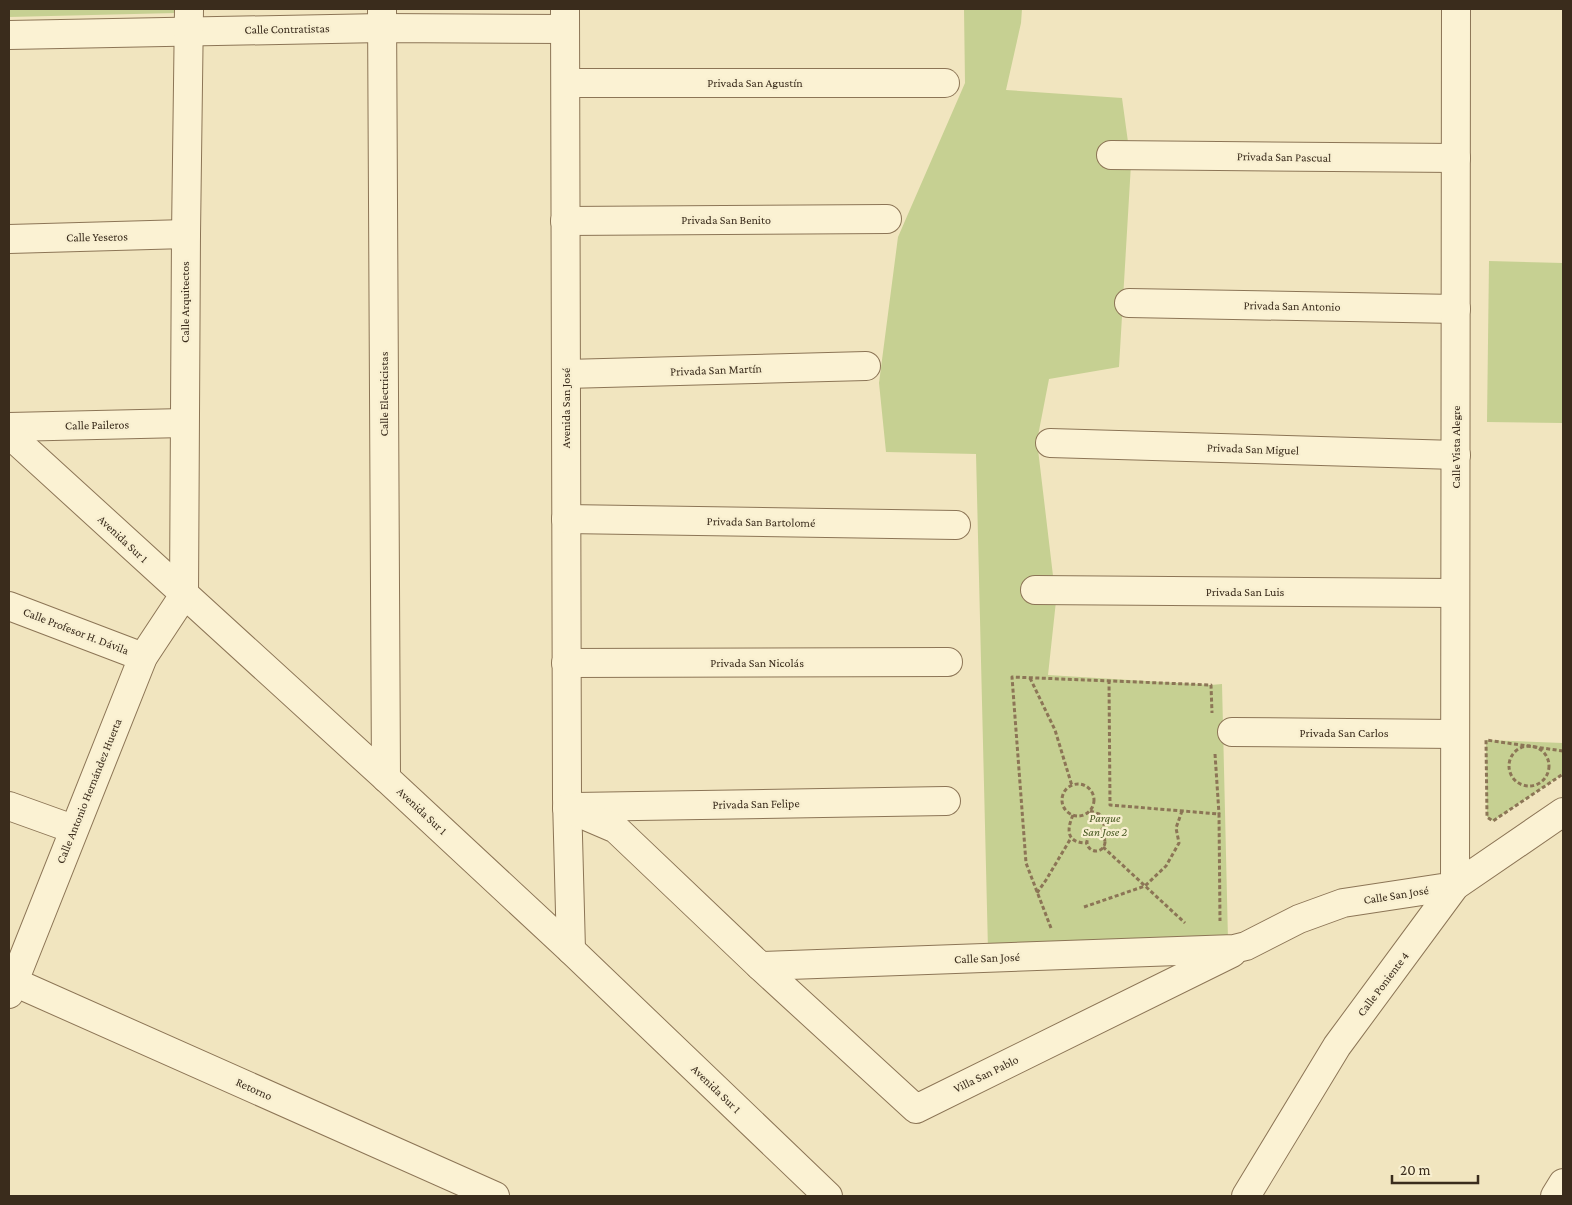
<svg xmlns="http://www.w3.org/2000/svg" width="1572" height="1205" font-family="'Crimson Pro',serif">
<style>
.green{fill:#c6d092}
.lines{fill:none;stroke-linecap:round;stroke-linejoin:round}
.minor-casing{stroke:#8c7556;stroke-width:30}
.path{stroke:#8c7556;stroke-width:3;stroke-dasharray:4 2.5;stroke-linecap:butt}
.minor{stroke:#fbf2d3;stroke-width:28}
.labels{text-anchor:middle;stroke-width:4.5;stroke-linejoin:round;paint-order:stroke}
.street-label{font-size:12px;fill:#3a2c1c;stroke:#f8efd0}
.park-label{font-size:12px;font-style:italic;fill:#475821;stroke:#f8efd0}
</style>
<rect width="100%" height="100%" fill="#f1e5bf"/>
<g class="green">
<polygon points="9,9 176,9 176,13 9,17"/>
<polygon points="964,9 1022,9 1021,23 1006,90 1122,98 1131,164 1119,367 1049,379 1037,441 1056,601 1048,675 1211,685 1222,684 1228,940 988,950 976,454 886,452 879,383 898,237 965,83"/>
<polygon points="1489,261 1563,263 1563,423 1487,422"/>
<polygon points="1486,740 1563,743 1563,774 1493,821 1487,817"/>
</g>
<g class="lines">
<g class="minor-casing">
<g id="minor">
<polyline points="382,9 386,778"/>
<polyline points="565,9 567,799 571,950"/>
<polyline points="9,35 382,28 565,29"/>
<polyline points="566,83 945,83"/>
<polyline points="1111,155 1456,158"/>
<polyline points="565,221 887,219"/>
<polyline points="9,239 186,234"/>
<polyline points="1129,303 1456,309"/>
<polyline points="566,374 866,366"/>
<polyline points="9,427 184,423"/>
<polyline points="9,434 386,778 571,950 828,1196"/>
<polyline points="1050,443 1456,455"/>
<polyline points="566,519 956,525"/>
<polyline points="1035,590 1455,593"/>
<polyline points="9,606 143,657"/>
<polyline points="566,663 948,662"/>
<polyline points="1232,732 1455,734"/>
<polyline points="9,806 73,829"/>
<polyline points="575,807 946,801"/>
<polyline points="567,808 616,829 760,966 1234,949 1246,946 1299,919 1343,903 1455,886 1456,9"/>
<polyline points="760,966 916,1109 1232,953"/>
<polyline points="14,982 495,1196"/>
<polyline points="9,994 143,657 184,595 186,234 189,9"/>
<polyline points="1246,1196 1337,1046 1455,886 1563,812"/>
<polyline points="1555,1196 1563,1183"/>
</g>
</g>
<g class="path">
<polyline points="1030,678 1055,730 1072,786"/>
<polyline points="1109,680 1110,805 1219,814 1220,921"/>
<circle cx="1529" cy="766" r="20"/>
<polyline points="1563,751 1486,740 1487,817 1493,821 1563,774"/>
<polyline points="1215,754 1219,814"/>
<circle cx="1078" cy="800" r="16"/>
<polyline points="1090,811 1099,814 1105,822 1100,834"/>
<path d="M1073,815C1066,831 1067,843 1087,843"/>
<circle cx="1096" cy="842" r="9"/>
<polyline points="1103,847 1185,923"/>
<polyline points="1037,893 1046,880 1071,838"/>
<polyline points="1084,907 1145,886 1166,866 1179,843 1176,828 1182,811"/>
<polyline points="1051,928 1026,863 1012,677 1211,685 1212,713"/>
</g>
<use href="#minor" class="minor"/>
</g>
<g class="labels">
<g class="street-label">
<text transform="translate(287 29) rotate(-1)" y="4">Calle Contratistas</text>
<text x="755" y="87">Privada San Agustín</text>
<text transform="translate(1284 157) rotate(1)" y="4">Privada San Pascual</text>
<text x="726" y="224">Privada San Benito</text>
<text transform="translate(97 237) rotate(-1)" y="4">Calle Yeseros</text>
<text transform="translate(185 302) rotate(-90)" y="4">Calle Arquitectos</text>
<text transform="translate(1292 306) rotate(1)" y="4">Privada San Antonio</text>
<text transform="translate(716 370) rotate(-2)" y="4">Privada San Martín</text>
<text transform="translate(384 394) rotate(-90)" y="4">Calle Electricistas</text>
<text transform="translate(566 408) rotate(-90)" y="4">Avenida San José</text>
<text transform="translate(97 425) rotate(-1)" y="4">Calle Paileros</text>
<text transform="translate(1456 447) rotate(-90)" y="4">Calle Vista Alegre</text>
<text transform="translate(1253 449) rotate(2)" y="4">Privada San Miguel</text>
<text transform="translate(761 522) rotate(1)" y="4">Privada San Bartolomé</text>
<text transform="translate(123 539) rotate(43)" y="4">Avenida Sur 1</text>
<text x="1245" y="596">Privada San Luis</text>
<text transform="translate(76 631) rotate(21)" y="4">Calle Profesor H. Dávila</text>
<text x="757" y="667">Privada San Nicolás</text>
<text x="1344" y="737">Privada San Carlos</text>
<text transform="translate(89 791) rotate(-68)" y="4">Calle Antonio Hernández Huerta</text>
<text transform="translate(756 804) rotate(-1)" y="4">Privada San Felipe</text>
<text transform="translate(422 811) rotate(43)" y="4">Avenida Sur 1</text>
<text transform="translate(1396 895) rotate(-9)" y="4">Calle San José</text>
<text transform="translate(987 958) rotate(-2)" y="4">Calle San José</text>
<text transform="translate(1383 984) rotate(-53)" y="4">Calle Poniente 4</text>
<text transform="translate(986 1074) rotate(-26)" y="4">Villa San Pablo</text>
<text transform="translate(254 1089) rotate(24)" y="4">Retorno</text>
<text transform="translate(716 1089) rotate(44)" y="4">Avenida Sur 1</text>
</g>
<g class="park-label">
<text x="1105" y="822">Parque<tspan x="1105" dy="14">San Jose 2</tspan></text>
</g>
</g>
<rect width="1572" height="1205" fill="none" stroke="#3a2c1c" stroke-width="20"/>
<path d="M1392 1175v8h86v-8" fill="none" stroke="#3a2c1c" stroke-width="2.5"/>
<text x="1400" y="1175" font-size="15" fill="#3a2c1c" stroke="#f8efd0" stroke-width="4" paint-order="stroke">20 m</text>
</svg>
